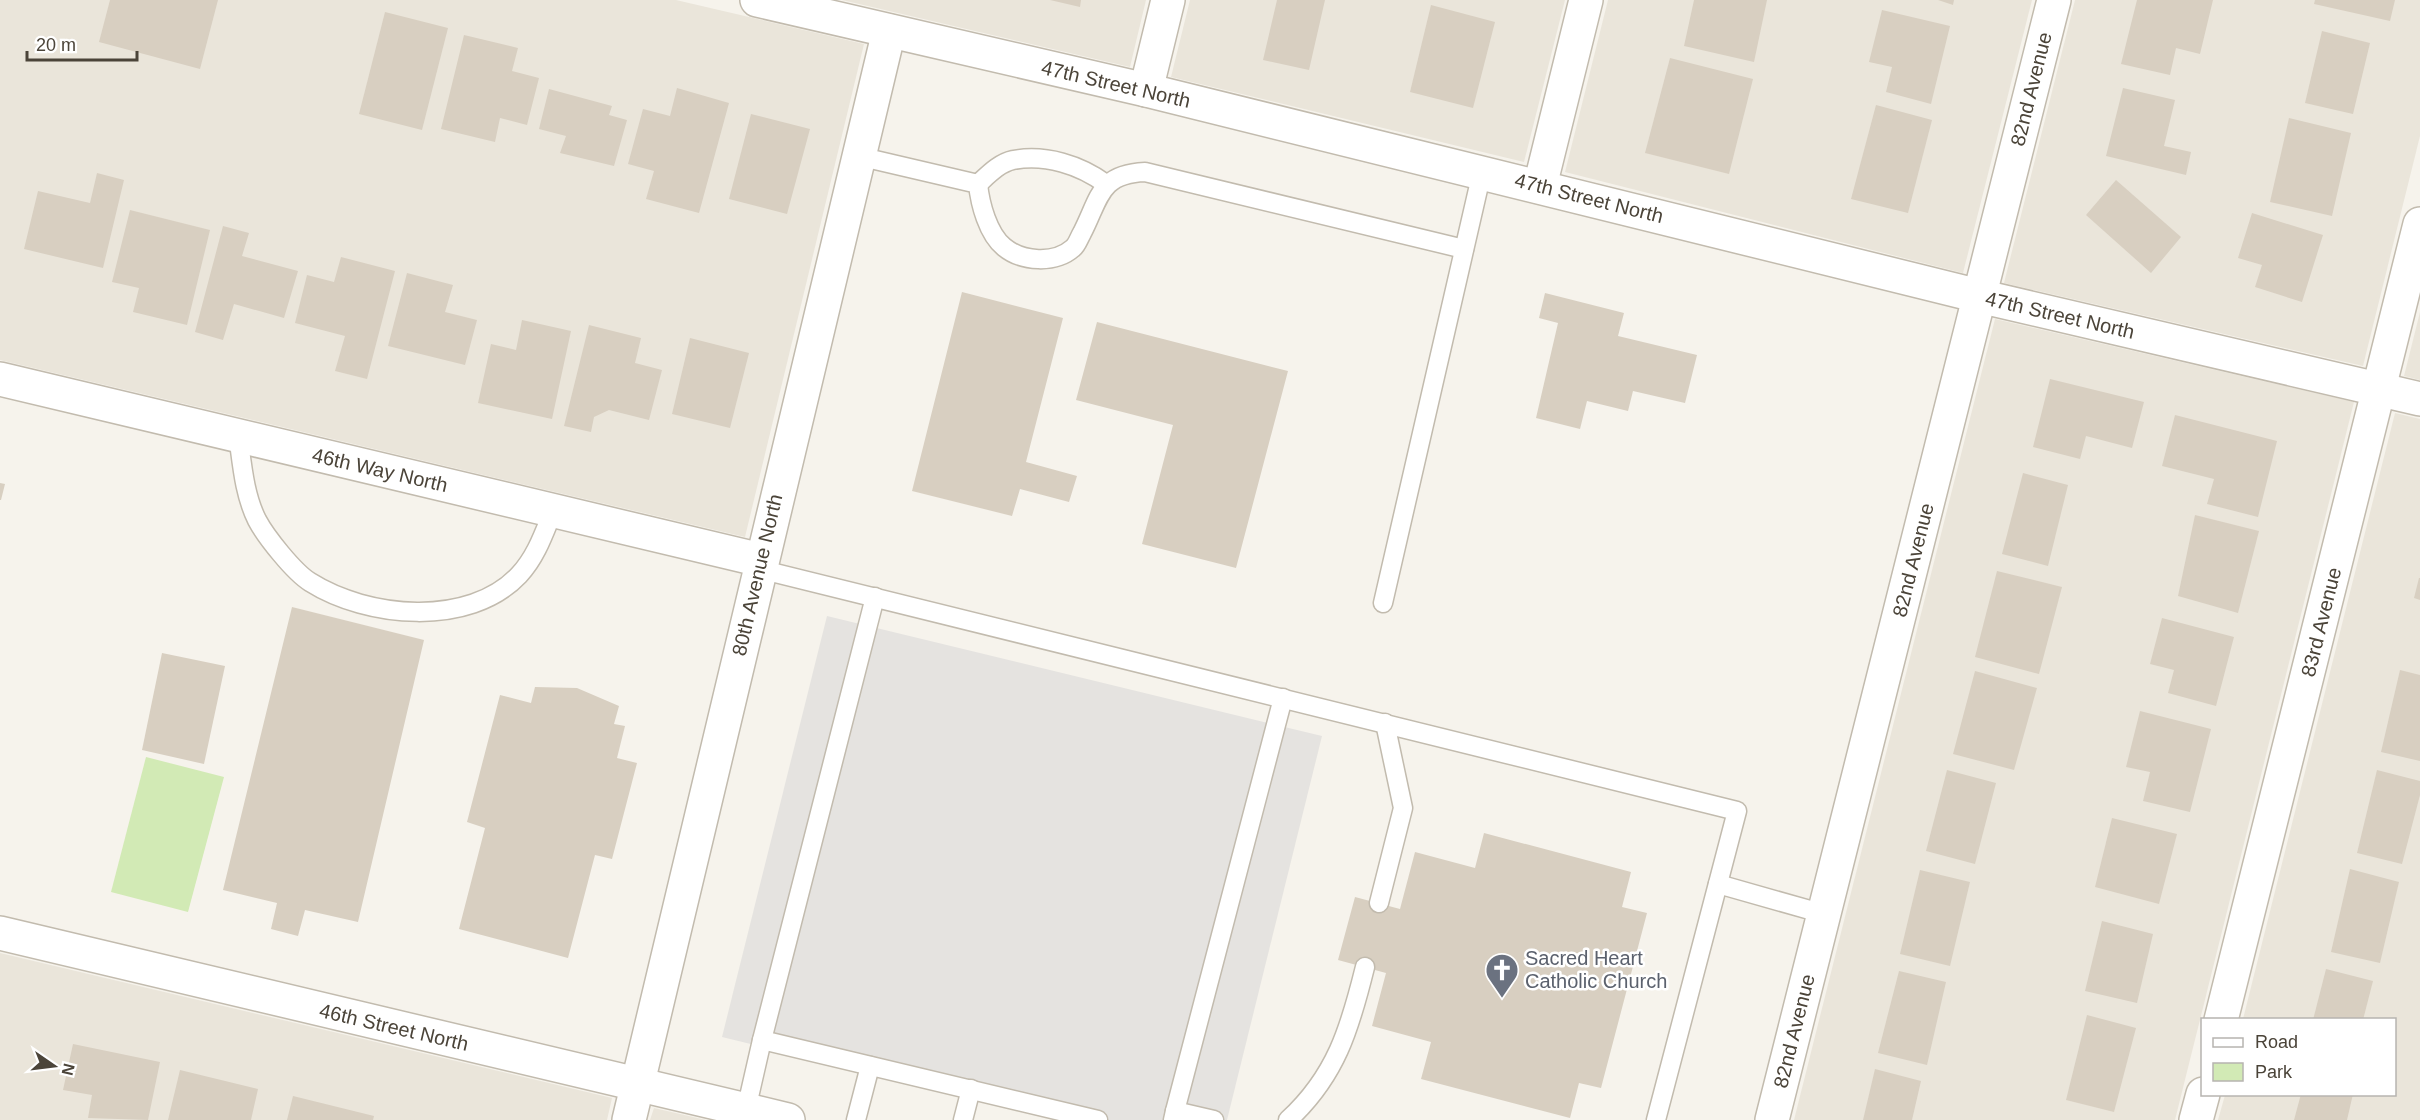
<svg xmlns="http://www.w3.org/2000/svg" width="2420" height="1120" font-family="Arial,sans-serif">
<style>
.residential{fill:#eae5da}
.green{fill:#d2eab5}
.parking{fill:#e5e3e0}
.building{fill:#d8cfc1}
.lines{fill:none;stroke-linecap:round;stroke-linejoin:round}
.service-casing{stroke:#c2bbae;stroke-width:21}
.minor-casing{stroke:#c2bbae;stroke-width:36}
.tertiary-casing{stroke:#c2bbae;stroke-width:36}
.service{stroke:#fff;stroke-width:18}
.minor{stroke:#fff;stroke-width:33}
.tertiary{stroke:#fff;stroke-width:33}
.labels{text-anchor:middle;stroke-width:5;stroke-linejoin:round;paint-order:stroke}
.street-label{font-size:20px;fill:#4b4439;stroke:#fff}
.worship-label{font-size:20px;fill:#5b616d;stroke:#fff;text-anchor:start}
</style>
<rect width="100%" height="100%" fill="#f6f3ec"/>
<g class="residential">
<polygon points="0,0 676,0 864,44 745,537 0,360"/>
<polygon points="842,0 1146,0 1130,67"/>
<polygon points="1190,0 1565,0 1524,162 1171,77"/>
<polygon points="1608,0 2032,0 1963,273 1565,172"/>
<polygon points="2075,0 2420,0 2420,136 2363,366 2004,283"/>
<polygon points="2420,312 2420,380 2404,376"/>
<polygon points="1995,319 2354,402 2175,1120 1794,1120"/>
<polygon points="2395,413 2420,419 2420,1120 2218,1120 2225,1095 2394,1094 2394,1020 2243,1019"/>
<polygon points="0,953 612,1098 607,1120 0,1120"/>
<polygon points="654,1108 706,1120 650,1120"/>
</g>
<polygon class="green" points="146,757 224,777 188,912 111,892"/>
<polygon class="parking" points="827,616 1322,736 1227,1120 1062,1120 722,1037"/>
<g class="building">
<polygon points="110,0 218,0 200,69 99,42"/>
<polygon points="1050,0 1081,0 1080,7"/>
<polygon points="1277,0 1325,0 1309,70 1263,60"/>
<polygon points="1694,0 1767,0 1754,62 1684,46"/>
<polygon points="1938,0 1954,0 1953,5"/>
<polygon points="2137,0 2213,0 2200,54 2176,48 2170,75 2121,64"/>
<polygon points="2315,0 2395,0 2390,21 2314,4"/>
<polygon points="1431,5 1495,22 1473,108 1410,92"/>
<polygon points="1882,10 1950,26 1931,104 1886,92 1892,67 1869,62"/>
<polygon points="385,12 448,28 422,130 359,114"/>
<polygon points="2322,31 2370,43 2353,114 2305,103"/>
<polygon points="464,35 518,48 512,71 539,78 527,125 500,118 495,142 441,129"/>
<polygon points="1670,58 1753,79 1729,174 1645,153"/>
<polygon points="677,88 729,103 699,213 646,199 654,171 628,164 643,109 670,116"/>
<polygon points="2123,88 2175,100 2164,146 2191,152 2186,175 2106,156"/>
<polygon points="549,89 612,106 609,115 627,120 614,166 560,153 566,136 539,129"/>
<polygon points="1876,105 1932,120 1908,213 1851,199"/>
<polygon points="751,114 810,129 787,214 729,199"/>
<polygon points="2289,118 2351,133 2332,216 2270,202"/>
<polygon points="97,173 124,180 103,268 24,249 38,191 90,203"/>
<polygon points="2116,180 2181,237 2151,273 2086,215"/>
<polygon points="130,210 210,230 187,325 133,312 139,288 112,282"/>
<polygon points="2252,213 2323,235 2302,302 2255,287 2262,265 2238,258"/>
<polygon points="223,226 249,233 242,256 298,271 284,318 234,304 223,340 195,332"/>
<polygon points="341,257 395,271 367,379 335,371 345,336 295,323 307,275 334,282"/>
<polygon points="407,273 453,285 445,312 477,320 465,365 388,346"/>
<polygon points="962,292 1063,318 1026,462 1077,476 1069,502 1020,489 1012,516 912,491"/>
<polygon points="1545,293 1624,313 1618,336 1697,355 1685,403 1633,391 1628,411 1587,401 1580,429 1536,418 1558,323 1539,318"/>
<polygon points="522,320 571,331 552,419 478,403 491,344 516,350"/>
<polygon points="1097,322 1288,371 1236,568 1142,544 1173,425 1076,400"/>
<polygon points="589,325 641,338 635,363 662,370 649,420 609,410 594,417 591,432 564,426"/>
<polygon points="690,338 749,353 730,428 672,414"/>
<polygon points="2050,379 2144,402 2132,448 2086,436 2080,459 2033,447"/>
<polygon points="2175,415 2277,441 2258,517 2207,504 2214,479 2162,466"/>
<polygon points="2023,473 2068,485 2048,566 2002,554"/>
<polygon points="0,483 5,484 1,500 0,500"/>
<polygon points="2195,515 2259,531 2238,613 2178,596"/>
<polygon points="1997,571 2062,587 2039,674 1975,657"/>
<polygon points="2419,578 2420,578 2420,600 2414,598"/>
<polygon points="292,607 424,640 358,922 305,910 298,936 271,929 277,903 223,890"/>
<polygon points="2162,618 2234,637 2216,706 2168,693 2174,670 2150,664"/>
<polygon points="162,653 225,666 204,764 142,750"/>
<polygon points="2400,670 2420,675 2420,761 2381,752"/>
<polygon points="1975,671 2037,688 2014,770 1953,754"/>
<polygon points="535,687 577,688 619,706 614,724 625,726 617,758 637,763 612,859 595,855 568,958 459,929 485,828 467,822 500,695 531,703"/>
<polygon points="2140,711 2211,729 2190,812 2143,801 2150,772 2126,767"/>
<polygon points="1947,770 1996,783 1975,864 1926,851"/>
<polygon points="2377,770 2420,781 2420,795 2402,864 2357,853"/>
<polygon points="2112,818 2177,834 2159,904 2095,887"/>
<polygon points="1484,833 1631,872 1622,907 1647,913 1601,1088 1579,1083 1570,1118 1421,1079 1431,1042 1372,1026 1386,973 1338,960 1355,897 1400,909 1415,852 1475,868"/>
<polygon points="2350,869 2399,882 2380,963 2331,952"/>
<polygon points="1920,870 1970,882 1950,966 1900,954"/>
<polygon points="2102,921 2153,934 2137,1003 2085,991"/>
<polygon points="2326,969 2373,981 2363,1020 2313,1020"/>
<polygon points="1899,971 1946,982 1927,1065 1878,1053"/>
<polygon points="2087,1015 2136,1028 2114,1112 2066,1100"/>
<polygon points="73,1044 160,1062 148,1120 88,1118 92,1095 63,1090"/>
<polygon points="1875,1069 1921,1081 1912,1120 1863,1120"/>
<polygon points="180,1070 258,1089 251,1120 168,1120"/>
<polygon points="2301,1094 2353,1094 2347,1120 2294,1120"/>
<polygon points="293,1096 374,1116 373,1120 287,1120"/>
</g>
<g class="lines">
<g class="service-casing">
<g id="service">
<path d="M858,156L978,184C980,204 988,234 1004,247C1022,262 1055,264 1073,248C1077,245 1079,238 1082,233C1100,198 1099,174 1145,172L1464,249"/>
<path d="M978,184C988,175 999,163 1013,160C1046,154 1080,165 1106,184"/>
<path d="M238,435C242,463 244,494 257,520C266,537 294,572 310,582C367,618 469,628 519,575C536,557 544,533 553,511"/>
<polyline points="759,569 1737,811 1656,1120"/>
<polyline points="875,597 762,1040 1098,1120"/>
<polyline points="1383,603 1482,172"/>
<polyline points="1718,884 1824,914"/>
<polyline points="1379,903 1403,808 1385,723"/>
<polyline points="746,1110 762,1040"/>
<polyline points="1175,1111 1283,698"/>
<polyline points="856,1120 870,1066"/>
<polyline points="963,1120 971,1089"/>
<polyline points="1173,1120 1175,1111 1214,1120"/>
<path d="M1288,1120C1336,1076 1350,1028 1365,967"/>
</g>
</g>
<g class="minor-casing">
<g id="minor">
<polyline points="757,0 1146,90 1979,296 2420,399"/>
<polyline points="1146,90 1168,0"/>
<polyline points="1540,186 1586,0"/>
<polyline points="0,379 761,560"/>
<polyline points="0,933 788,1120"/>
<polyline points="2221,1020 2420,224"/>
<polyline points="629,1120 889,31"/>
<polyline points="2196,1120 2203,1094"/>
</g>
</g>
<g class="tertiary-casing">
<polyline id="tertiary" points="1772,1120 2054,0"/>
</g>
<use href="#service" class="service"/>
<use href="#minor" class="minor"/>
<use href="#tertiary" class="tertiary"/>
</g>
<defs>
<g id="church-pin" transform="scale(1.725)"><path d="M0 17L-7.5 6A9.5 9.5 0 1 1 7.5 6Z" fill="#6b7280" stroke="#fff"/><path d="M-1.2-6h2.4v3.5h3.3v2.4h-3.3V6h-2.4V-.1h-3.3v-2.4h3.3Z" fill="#fff"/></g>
</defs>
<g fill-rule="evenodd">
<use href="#church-pin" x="1502" y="970"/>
</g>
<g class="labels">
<g class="street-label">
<text transform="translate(1116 84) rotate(13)" y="7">47th Street North</text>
<text transform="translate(2031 89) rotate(-76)" y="7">82nd Avenue</text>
<text transform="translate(1589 198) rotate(14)" y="7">47th Street North</text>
<text transform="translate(2060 315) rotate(13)" y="7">47th Street North</text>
<text transform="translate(380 470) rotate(13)" y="7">46th Way North</text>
<text transform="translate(1913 560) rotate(-76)" y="7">82nd Avenue</text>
<text transform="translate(757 575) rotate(-77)" y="7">80th Avenue North</text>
<text transform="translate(2321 622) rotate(-76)" y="7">83rd Avenue</text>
<text transform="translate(394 1027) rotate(13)" y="7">46th Street North</text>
<text transform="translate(1794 1031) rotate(-76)" y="7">82nd Avenue</text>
</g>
<g class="worship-label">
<text x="1525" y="965">Sacred Heart<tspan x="1525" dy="23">Catholic Church</tspan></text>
</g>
</g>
<rect x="2201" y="1018" width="195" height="78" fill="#ffffff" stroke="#b7b4b0" stroke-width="1.5"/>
<rect x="2213" y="1038" width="30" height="9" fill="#ffffff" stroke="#b7b4b0" stroke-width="1.5"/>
<text x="2255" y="1048" font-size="18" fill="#4b4439">Road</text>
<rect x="2213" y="1063" width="30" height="18" fill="#d2eab5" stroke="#b7b4b0" stroke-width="1.5"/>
<text x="2255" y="1078" font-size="18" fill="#4b4439">Park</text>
<g transform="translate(54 1066) rotate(104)" stroke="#ffffff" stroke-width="4.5" paint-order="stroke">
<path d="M0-4.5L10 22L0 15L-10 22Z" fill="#4b4439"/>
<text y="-9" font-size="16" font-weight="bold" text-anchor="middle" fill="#4b4439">N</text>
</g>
<path d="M27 51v9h110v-9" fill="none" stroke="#4b4439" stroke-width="3"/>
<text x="36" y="51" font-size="18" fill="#4b4439" stroke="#ffffff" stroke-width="4.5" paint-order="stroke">20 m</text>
</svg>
